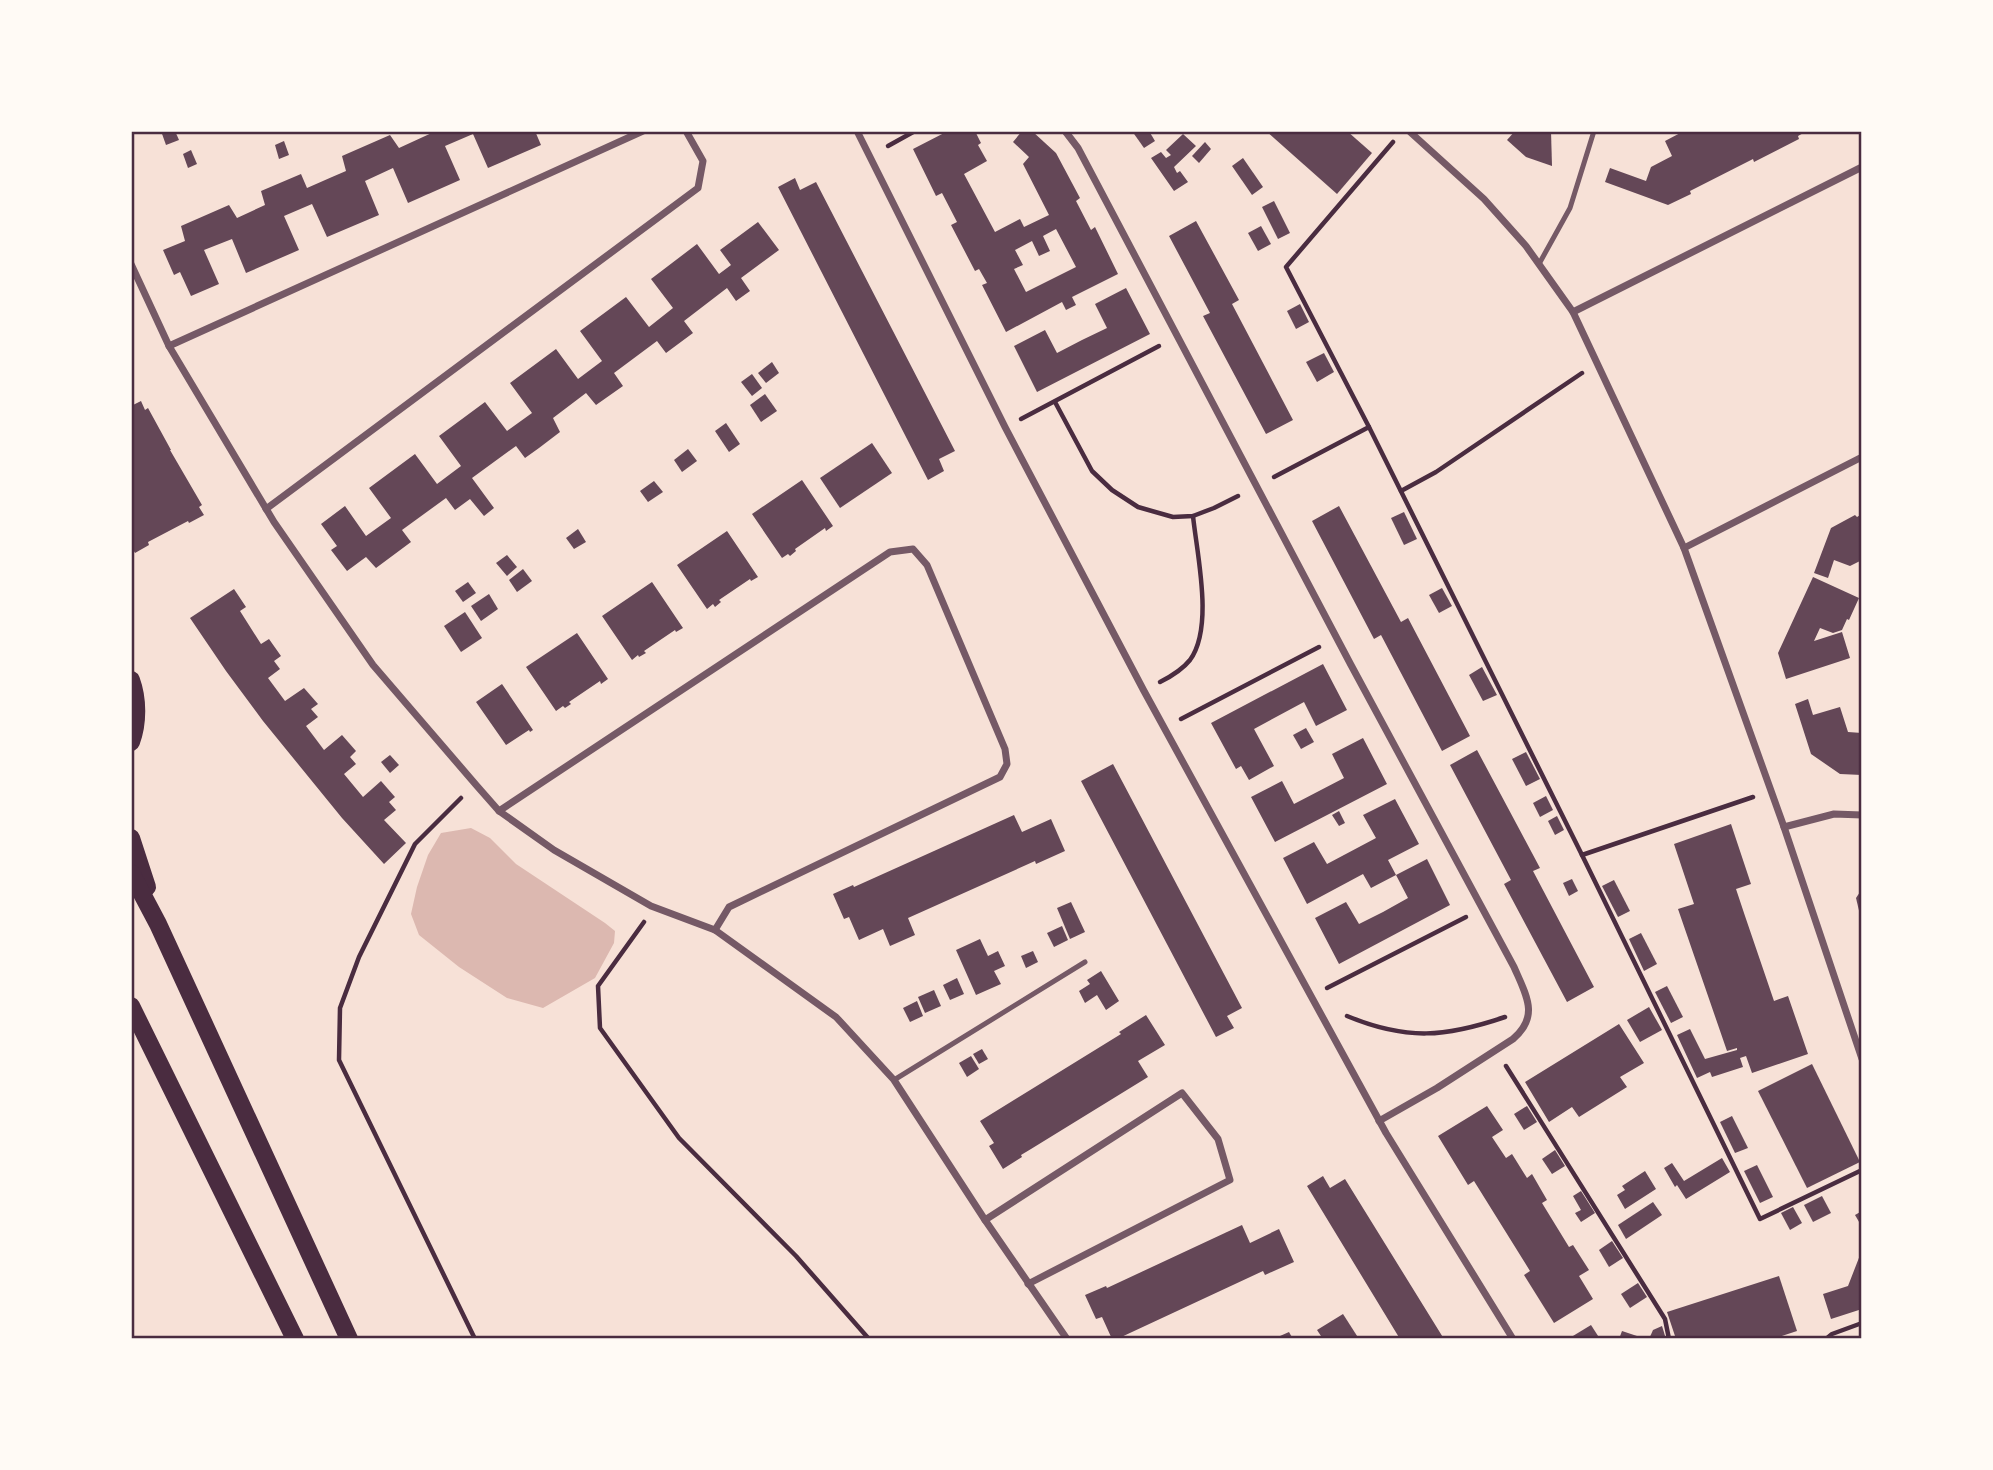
<svg xmlns="http://www.w3.org/2000/svg" width="1993" height="1470" font-family="Helvetica,sans-serif">
<style>
.water{fill:#dcb8b0}
.building{fill:#644757;fill-rule:evenodd}
.lines{fill:none;stroke-linecap:round;stroke-linejoin:round}
.path{stroke:#4a2c40;stroke-width:4.5}
.service{stroke:#755966;stroke-width:5}
.minor{stroke:#755966;stroke-width:7}
.primary{stroke:#4a2c40;stroke-width:18}
.neatline{fill:none;stroke:#4a2c40;stroke-width:2.5}
</style>
<rect width="100%" height="100%" fill="#f7e1d7"/>
<polygon class="water" points="471,828 490,838 516,864 605,923 615,931 614,943 595,978 543,1008 507,998 459,967 419,935 411,914 417,887 428,855 441,833"/>
<g class="building">
<polygon points="161,131 175,131 179,140 166,145"/>
<polygon points="436,131 535,131 541,145 488,168 473,134 445,146 460,180 408,203 393,168 365,181 379,215 327,237 312,204 284,216 299,250 246,273 232,239 204,250 219,284 191,296 180,272 174,275 163,250 185,241 181,226 229,205 237,218 265,205 261,191 301,174 307,188 332,177 346,171 342,156 390,135 399,148"/>
<path d="M948,131H975L981,143L978,145L987,161L964,174L995,232L1020,219L1024,227L1049,215L1023,164L1029,157L1013,142L1022,131H1032L1056,153L1080,198L1076,201L1091,230L1095,227L1118,274L1072,297L1076,305L1066,310L1062,302L1006,332L982,285L987,283L979,269L975,271L951,225L957,222L942,193L936,196L913,149ZM1056,229L1076,267L1026,292L1014,269L1023,265L1015,250L1032,241L1039,256L1050,251L1043,236Z"/>
<polygon points="1132,131 1149,131 1155,141 1144,148"/>
<polygon points="1266,131 1347,131 1372,153 1337,194"/>
<polygon points="1515,131 1551,131 1552,166 1526,157 1507,140"/>
<polygon points="1684,131 1807,131 1798,136 1799,139 1754,162 1753,159 1690,191 1691,194 1668,205 1605,182 1610,168 1646,181 1651,167 1672,156 1665,141"/>
<polygon points="1183,134 1196,146 1174,167 1177,173 1180,171 1188,182 1174,191 1151,158 1161,152 1166,158 1171,155 1166,150"/>
<polygon points="284,141 289,155 279,159 275,145"/>
<polygon points="1205,142 1211,149 1199,163 1192,156"/>
<polygon points="191,150 197,164 188,168 183,154"/>
<polygon points="1243,158 1263,187 1252,195 1232,166"/>
<polygon points="795,178 800,190 816,182 955,451 939,459 944,471 928,480 778,187"/>
<polygon points="1274,201 1290,233 1278,239 1262,207"/>
<polygon points="1196,221 1239,300 1232,304 1293,420 1266,434 1203,316 1210,313 1169,236"/>
<polygon points="758,222 779,250 741,278 750,291 736,301 727,288 684,321 693,333 666,353 657,341 614,373 623,386 596,405 586,393 553,418 560,432 539,448 525,458 516,446 472,478 494,508 484,516 470,499 455,510 446,498 402,530 411,542 376,568 366,557 347,571 331,550 337,546 321,524 345,506 366,536 391,518 369,488 415,454 437,484 461,466 439,436 485,402 507,431 532,413 510,383 556,349 578,379 602,361 580,331 626,297 649,327 673,308 651,279 697,244 719,274 731,265 720,250"/>
<polygon points="1261,226 1271,244 1258,251 1248,233"/>
<polygon points="1126,288 1150,334 1037,392 1014,346 1045,330 1057,353 1082,340 1107,328 1095,304"/>
<polygon points="1300,304 1309,322 1296,329 1287,311"/>
<polygon points="1324,353 1334,372 1317,382 1306,362"/>
<polygon points="772,362 779,373 766,383 758,373"/>
<polygon points="752,374 762,388 752,396 741,382"/>
<polygon points="765,394 777,411 761,422 750,405"/>
<polygon points="141,401 145,410 148,408 171,450 170,450 202,505 199,507 204,515 189,523 188,521 148,542 149,545 135,553 131,546 131,406"/>
<polygon points="726,423 740,444 729,452 715,431"/>
<polygon points="872,443 892,473 840,508 820,478"/>
<polygon points="688,449 697,461 682,472 674,460"/>
<polygon points="802,480 833,526 826,531 825,528 795,549 796,551 790,556 788,554 782,558 752,514"/>
<polygon points="654,481 663,492 648,502 640,491"/>
<polygon points="1339,506 1401,622 1408,618 1470,736 1442,751 1381,635 1374,639 1312,521"/>
<polygon points="1404,512 1417,539 1404,545 1391,518"/>
<polygon points="1862,514 1862,560 1850,566 1834,560 1828,578 1814,573 1831,528 1855,515 1857,517"/>
<polygon points="578,529 586,542 574,549 566,538"/>
<polygon points="727,531 758,577 751,581 750,579 719,600 721,602 715,607 713,604 707,609 677,565"/>
<polygon points="507,555 517,567 507,576 496,563"/>
<polygon points="523,569 532,581 517,592 509,580"/>
<polygon points="1813,577 1859,598 1849,620 1847,619 1842,630 1833,633 1820,628 1814,641 1842,632 1850,658 1786,679 1778,653"/>
<polygon points="468,582 476,593 463,602 455,591"/>
<polygon points="652,582 683,628 676,632 675,630 644,651 646,653 639,657 638,655 632,660 602,616"/>
<polygon points="1442,588 1452,606 1439,613 1429,595"/>
<polygon points="234,589 246,607 240,611 261,644 269,639 281,656 274,661 280,669 268,678 285,701 304,688 318,704 311,709 318,717 306,726 324,750 342,735 356,751 350,757 356,764 344,774 363,797 381,781 395,797 389,802 396,810 384,820 406,843 384,864 342,818 263,721 226,671 190,618"/>
<polygon points="489,594 498,609 481,621 471,606"/>
<polygon points="465,612 482,638 461,652 444,626"/>
<polygon points="577,633 608,679 601,684 600,681 569,702 571,704 565,708 563,706 556,711 526,667"/>
<polygon points="1323,664 1347,710 1316,726 1304,702 1254,729 1274,766 1249,780 1241,766 1236,769 1211,723"/>
<polygon points="1482,667 1497,695 1483,701 1469,675"/>
<polygon points="502,684 533,730 530,732 529,730 506,745 476,702"/>
<polygon points="1808,699 1813,715 1840,707 1848,732 1862,733 1862,775 1840,774 1811,754 1795,704"/>
<polygon points="1306,728 1314,742 1301,749 1293,735"/>
<polygon points="1363,738 1387,784 1275,842 1251,797 1282,781 1294,804 1344,778 1332,754"/>
<polygon points="1477,750 1540,868 1533,871 1594,987 1567,1002 1504,884 1511,880 1450,765"/>
<polygon points="1526,752 1540,779 1526,786 1512,759"/>
<polygon points="390,755 399,765 390,773 381,762"/>
<polygon points="1113,764 1242,1008 1227,1016 1234,1028 1216,1037 1081,781"/>
<polygon points="1546,796 1553,810 1540,817 1533,803"/>
<polygon points="1395,799 1419,844 1388,860 1396,875 1371,888 1363,874 1307,904 1283,858 1314,842 1327,864 1376,838 1363,815"/>
<polygon points="1339,811 1345,823 1339,826 1332,815"/>
<polygon points="1014,815 1022,832 1051,819 1065,851 1036,864 1035,861 908,918 915,935 890,946 883,929 859,940 849,917 844,919 833,894 853,885 854,887"/>
<polygon points="1557,816 1564,830 1555,835 1548,821"/>
<polygon points="1731,824 1751,884 1736,889 1745,916 1774,1001 1788,996 1808,1054 1752,1073 1746,1056 1740,1058 1743,1067 1712,1077 1710,1072 1697,1078 1677,1035 1690,1029 1705,1059 1737,1050 1737,1048 1727,1051 1678,909 1694,904 1674,844"/>
<polygon points="1427,859 1450,905 1339,964 1315,918 1346,902 1359,924 1383,912 1408,898 1396,875"/>
<polygon points="1572,879 1578,891 1569,896 1563,883"/>
<polygon points="1614,880 1630,911 1618,917 1602,886"/>
<polygon points="1862,889 1862,919 1861,919 1856,898"/>
<polygon points="1071,902 1085,932 1070,939 1057,908"/>
<polygon points="1062,926 1068,940 1054,947 1047,933"/>
<polygon points="1641,933 1657,964 1644,971 1629,939"/>
<polygon points="980,939 988,956 998,951 1005,966 994,971 1001,984 976,995 956,950"/>
<polygon points="1033,951 1038,962 1026,968 1021,956"/>
<polygon points="1101,971 1119,1001 1106,1010 1097,995 1085,1003 1079,991 1090,984 1087,980"/>
<polygon points="957,978 964,994 950,1000 943,985"/>
<polygon points="1667,986 1683,1017 1671,1023 1655,992"/>
<polygon points="934,990 941,1006 925,1013 918,997"/>
<polygon points="917,1001 923,1016 910,1022 903,1008"/>
<polygon points="1649,1007 1662,1030 1640,1042 1627,1020"/>
<polygon points="1146,1015 1165,1045 1138,1061 1148,1077 1031,1149 1021,1155 1022,1157 1003,1169 989,1146 994,1143 980,1121 1121,1034 1119,1032"/>
<polygon points="1619,1024 1644,1063 1620,1077 1627,1087 1579,1117 1572,1107 1549,1122 1525,1082"/>
<polygon points="982,1049 988,1059 979,1064 973,1054"/>
<polygon points="971,1056 979,1069 967,1077 959,1063"/>
<polygon points="1812,1064 1860,1162 1807,1188 1758,1091"/>
<polygon points="1487,1106 1503,1130 1492,1137 1506,1158 1512,1154 1527,1178 1532,1174 1547,1200 1542,1203 1569,1247 1573,1245 1589,1270 1579,1276 1593,1299 1554,1323 1524,1275 1530,1271 1474,1181 1468,1185 1438,1136"/>
<polygon points="1527,1106 1537,1122 1524,1130 1514,1114"/>
<polygon points="1732,1116 1748,1148 1735,1153 1720,1122"/>
<polygon points="1555,1150 1565,1166 1552,1174 1542,1159"/>
<polygon points="1722,1158 1730,1172 1686,1199 1677,1185 1675,1187 1664,1168 1672,1163 1684,1181"/>
<polygon points="1757,1165 1773,1197 1760,1203 1744,1171"/>
<polygon points="1645,1171 1656,1189 1625,1209 1617,1195 1625,1190 1622,1186"/>
<polygon points="1323,1176 1330,1188 1345,1179 1444,1339 1400,1339 1307,1186"/>
<polygon points="1581,1191 1595,1213 1581,1222 1575,1213 1581,1210 1573,1196"/>
<polygon points="1822,1196 1831,1213 1813,1222 1804,1205"/>
<polygon points="1653,1202 1662,1215 1626,1239 1618,1225"/>
<polygon points="1793,1207 1802,1223 1790,1230 1781,1213"/>
<polygon points="1862,1211 1862,1227 1855,1215"/>
<polygon points="1242,1225 1250,1243 1279,1229 1294,1262 1265,1275 1263,1271 1117,1339 1112,1339 1102,1317 1096,1319 1085,1295 1106,1286 1107,1288"/>
<polygon points="1612,1241 1623,1258 1609,1267 1599,1250"/>
<polygon points="1862,1250 1862,1309 1831,1319 1823,1294 1848,1286"/>
<polygon points="1779,1276 1797,1331 1773,1339 1676,1339 1667,1312"/>
<polygon points="1638,1283 1647,1297 1630,1308 1621,1294"/>
<polygon points="1343,1314 1359,1339 1323,1339 1317,1330"/>
<polygon points="1591,1325 1600,1339 1568,1339"/>
<polygon points="1662,1326 1666,1339 1649,1339 1653,1330"/>
<polygon points="1622,1331 1643,1338 1643,1339 1619,1339"/>
<polygon points="1289,1332 1293,1339 1281,1339 1280,1336"/>
</g>
<g class="lines">
<g class="path">
<polyline points="1393,142 1286,267 1369,427 1582,855 1753,797"/>
<polyline points="888,146 915,131"/>
<polyline points="1055,402 1092,471 1112,490 1138,507 1173,517 1193,516 1214,508 1238,496"/>
<polyline points="1021,419 1159,346"/>
<polyline points="1274,477 1369,427"/>
<polyline points="1401,491 1436,472 1582,373"/>
<path d="M1160,682C1172,676 1182,670 1190,660C1214,627 1197,555 1193,516"/>
<polyline points="1181,719 1319,647"/>
<polyline points="461,798 415,844 359,957 340,1008 339,1060 475,1339"/>
<polyline points="1582,855 1760,1219 1862,1170"/>
<polyline points="644,922 598,986 600,1028 679,1138 796,1256 869,1339"/>
<polyline points="1327,988 1466,917"/>
<path d="M1347,1016C1407,1041 1446,1037 1505,1017"/>
<polyline points="1506,1066 1665,1319 1669,1339"/>
<polyline points="1826,1339 1832,1334 1862,1323"/>
</g>
<g class="service">
<polyline points="1539,264 1570,208 1594,131"/>
<polyline points="894,1080 1085,962"/>
</g>
<g class="minor">
<polyline points="857,131 1005,427 1144,691 1386,1133 1513,1339"/>
<path d="M1065,131L1078,148L1351,665L1514,967C1526,995 1540,1016 1513,1039L1437,1088L1379,1121"/>
<polyline points="1409,131 1484,199 1526,246 1573,312"/>
<polyline points="1862,167 1573,312 1684,548 1784,827 1862,1059"/>
<polyline points="131,264 169,346 274,522 373,665 477,786 499,811 554,850 651,906 715,930 836,1017 894,1080 985,1220 1067,1339"/>
<polyline points="169,346 643,131"/>
<polyline points="266,509 698,188 703,161 686,131"/>
<polyline points="1684,548 1862,457"/>
<polyline points="499,811 890,552 913,549 927,565 1005,749 1007,764 1000,777 729,907 715,930"/>
<polyline points="1784,827 1834,814 1862,815"/>
<polyline points="985,1220 1182,1093 1218,1139 1230,1180 1028,1284"/>
</g>
<g class="primary">
<path d="M131,680C138,699 138,723 131,742"/>
<polyline points="131,838 147,887"/>
<polyline points="131,873 158,924 349,1339"/>
<polyline points="131,1006 295,1339"/>
</g>
</g>
<rect width="1993" height="1470" fill="none" stroke="#fffaf5" stroke-width="266"/>
<rect x="133" y="133" width="1727" height="1204" class="neatline"/>
</svg>
